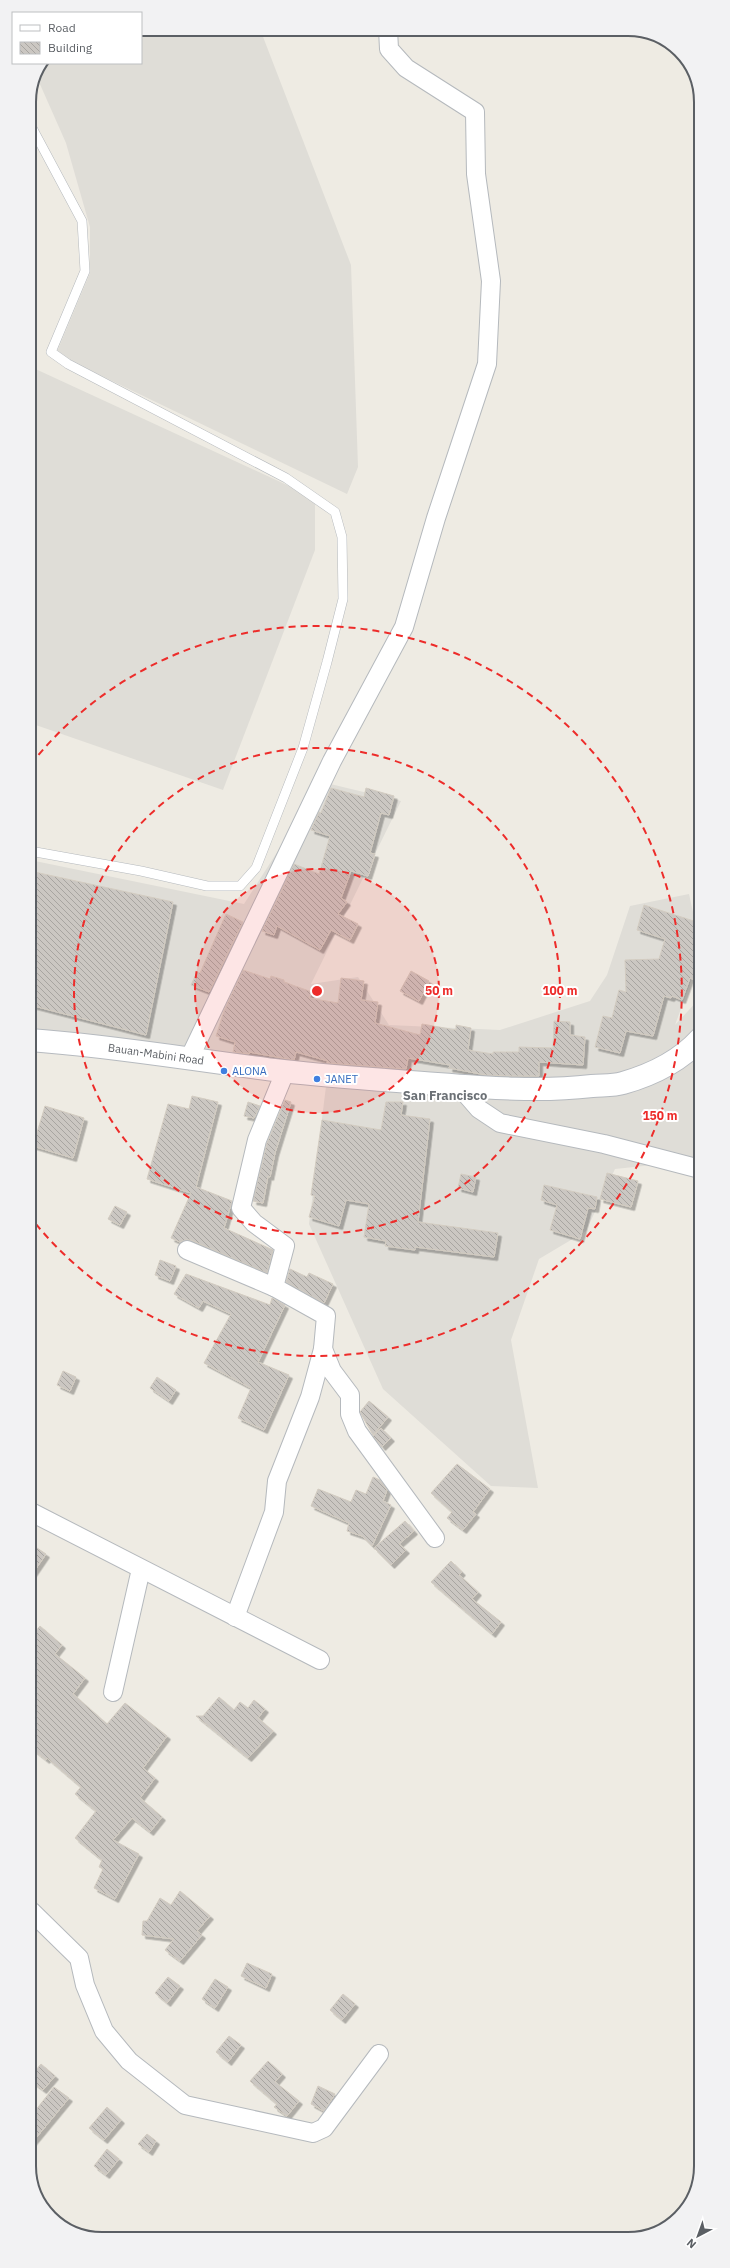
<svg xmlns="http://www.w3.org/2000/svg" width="730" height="2268" font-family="'IBM Plex Sans',sans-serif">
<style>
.industrial{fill:#dfddd7}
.building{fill:url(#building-back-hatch);stroke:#d3ccc1;filter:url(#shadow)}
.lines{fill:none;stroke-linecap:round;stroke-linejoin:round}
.lane-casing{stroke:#b5b9bd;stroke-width:10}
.street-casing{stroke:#b5b9bd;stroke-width:20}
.secondary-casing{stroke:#b6babf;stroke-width:24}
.lane{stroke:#fff;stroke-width:9}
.street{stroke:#fff;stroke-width:18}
.secondary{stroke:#fff;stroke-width:22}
.ring{fill:none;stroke:#ed2c2a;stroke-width:2;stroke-dasharray:7 5}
.shop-dot{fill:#3f7fe0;stroke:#fff;stroke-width:1.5}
.labels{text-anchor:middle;stroke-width:4;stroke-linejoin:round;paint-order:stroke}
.street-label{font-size:11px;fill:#5b5f64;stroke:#fff}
.shop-label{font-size:11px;fill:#366cbe;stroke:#fff;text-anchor:start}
.quarter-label{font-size:13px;font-weight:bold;fill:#6c7176;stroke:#fff}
.rim{fill:none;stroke:#5b5f64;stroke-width:2}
.centre{fill:#ed2c2a;stroke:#fff;stroke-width:2}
.ring-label{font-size:12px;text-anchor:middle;font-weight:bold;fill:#ed2c2a;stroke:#fff;stroke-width:4;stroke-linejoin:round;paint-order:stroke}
</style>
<defs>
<pattern id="building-back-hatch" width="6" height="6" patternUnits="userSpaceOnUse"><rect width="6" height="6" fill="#cbc7c2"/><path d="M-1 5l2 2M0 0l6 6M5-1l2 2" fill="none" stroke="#a8a5a1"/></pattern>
<filter id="shadow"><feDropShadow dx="3.5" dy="3.5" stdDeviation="0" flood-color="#0004"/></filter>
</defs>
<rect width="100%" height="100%" fill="#eeebe3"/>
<g class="industrial">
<polygon points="141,29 260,29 351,265 358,467 347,494 56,354 90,273 90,227 66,143 35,73 42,63 141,63"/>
<polygon points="29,366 315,498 315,550 223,790 30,723"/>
<polygon points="322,782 401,801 311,984 358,977 389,1025 500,1030 590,1001 607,975 630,906 689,894 700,944 700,957 675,1025 700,998 700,1160 615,1169 586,1231 539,1259 511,1340 538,1488 491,1486 383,1389 309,1224 328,1070 30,1033 30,860 244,904"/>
</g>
<g class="building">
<polygon points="331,788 364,797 366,788 394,796 389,815 381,813 370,853 375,854 368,876 351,871 341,898 347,902 338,914 358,924 350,940 331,930 320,950 277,926 274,935 262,931 294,864 319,874 330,836 311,830 319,812 321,813"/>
<polygon points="30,871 173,902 146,1035 30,1005"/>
<polygon points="644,905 700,923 700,982 690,978 682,1000 672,996 671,998 664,996 653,1036 626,1031 620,1053 595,1047 603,1016 612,1018 619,990 626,992 625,960 659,959 665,939 637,930"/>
<polygon points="226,914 243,922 209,992 191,985 197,972 200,973"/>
<polygon points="243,970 270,979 271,976 284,980 284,982 312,992 309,998 338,1003 341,978 364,981 361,1000 378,1002 375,1023 420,1035 422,1024 456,1030 456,1025 471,1028 468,1050 493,1054 493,1052 519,1052 519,1047 553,1048 554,1021 570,1022 570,1035 585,1037 583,1065 539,1062 539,1076 511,1076 486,1075 449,1068 450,1065 408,1058 406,1069 327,1063 328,1061 296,1052 294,1060 249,1052 249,1054 233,1052 235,1042 216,1036 224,1011"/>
<polygon points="411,971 429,981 419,1001 400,991"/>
<polygon points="192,1096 218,1102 196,1187 232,1201 224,1228 273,1250 267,1273 191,1240 185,1240 180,1242 171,1238 191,1193 147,1179 168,1104 189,1109"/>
<polygon points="285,1100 291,1102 275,1153 270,1177 268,1176 263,1203 253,1201 267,1143"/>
<polygon points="248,1102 260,1106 254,1118 244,1116"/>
<polygon points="386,1102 403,1102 401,1115 430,1119 418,1222 498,1233 494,1257 415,1247 415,1250 385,1246 386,1241 364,1237 369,1204 346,1200 339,1226 309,1217 315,1196 311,1195 322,1120 381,1130"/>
<polygon points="45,1106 84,1118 73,1158 33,1146"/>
<polygon points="607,1173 638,1181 631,1207 600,1199"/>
<polygon points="461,1174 476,1177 473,1192 458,1188"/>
<polygon points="544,1185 597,1197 595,1209 588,1208 580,1239 550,1230 557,1205 541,1200"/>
<polygon points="115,1206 127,1212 120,1225 108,1219"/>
<polygon points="160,1260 176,1266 170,1281 155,1275"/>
<polygon points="290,1269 307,1277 309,1273 333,1284 324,1303 286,1282"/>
<polygon points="186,1274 270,1305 272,1298 285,1305 258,1362 289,1375 264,1430 238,1418 251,1388 204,1363 231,1314 203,1301 199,1308 174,1294"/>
<polygon points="63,1371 76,1377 70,1391 57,1385"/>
<polygon points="157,1377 176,1390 169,1401 150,1388"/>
<polygon points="369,1401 388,1417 373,1435 360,1412"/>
<polygon points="381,1428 391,1438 382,1447 373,1436"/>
<polygon points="457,1464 490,1489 473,1512 476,1514 463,1530 447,1518 452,1512 431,1493"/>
<polygon points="373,1477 380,1480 387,1490 383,1501 391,1505 372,1546 362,1536 347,1531 349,1523 311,1506 318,1489 351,1502 356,1490 366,1494"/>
<polygon points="405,1521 414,1531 399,1544 406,1550 391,1565 374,1548"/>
<polygon points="31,1544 46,1554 31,1576"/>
<polygon points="451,1561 462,1572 459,1575 478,1592 472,1599 501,1622 492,1634 431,1582"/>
<polygon points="40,1626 62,1645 55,1654 85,1678 73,1694 107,1724 125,1703 167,1736 143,1768 155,1778 140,1798 162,1817 150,1832 132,1818 113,1840 139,1854 115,1899 94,1888 103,1869 99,1867 102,1860 75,1838 96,1811 75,1794 81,1787 47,1758 46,1760 31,1748 31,1637"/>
<polygon points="219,1697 234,1710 240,1702 248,1708 254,1700 265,1709 258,1718 273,1731 248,1758 196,1716 203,1716"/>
<polygon points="180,1891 210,1916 197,1931 202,1935 180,1961 165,1950 174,1939 142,1935 143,1921 147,1921 160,1898 171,1905"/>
<polygon points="247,1963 272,1974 266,1988 241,1976"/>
<polygon points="168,1977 180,1986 167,2003 155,1993"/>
<polygon points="215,1979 228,1987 215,2008 202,1999"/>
<polygon points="343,1994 355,2004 342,2020 330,2010"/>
<polygon points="229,2036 241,2045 228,2062 216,2052"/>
<polygon points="268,2061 282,2074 275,2082 299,2101 287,2116 274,2107 277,2104 250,2081"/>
<polygon points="41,2064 55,2076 43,2090 31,2081 31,2076"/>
<polygon points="318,2086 335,2094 324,2111 311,2104"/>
<polygon points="54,2087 69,2098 31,2144 31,2116"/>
<polygon points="107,2107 121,2120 104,2140 89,2128"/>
<polygon points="147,2134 156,2141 149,2152 138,2144"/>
<polygon points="107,2149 119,2159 106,2175 94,2166"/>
</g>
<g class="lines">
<g class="lane-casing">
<polyline id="lane" points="29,122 82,221 85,271 51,352 68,364 286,478 335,512 342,537 343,599 327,662 303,748 256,868 240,886 207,886 141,871 30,851"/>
</g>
<g class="street-casing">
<g id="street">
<polyline points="189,1059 332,761 404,627 436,518 487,364 491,281 476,174 475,112 406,68 389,49 388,29"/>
<polyline points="459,1086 479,1109 500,1123 604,1144 700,1169"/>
<polyline points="187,1250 274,1287 326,1316 323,1349 310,1397 277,1481 274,1512 235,1617"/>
<polyline points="274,1287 285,1246 254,1223 241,1208 257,1140 285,1072"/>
<polyline points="323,1349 332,1371 350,1395 350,1414 357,1431 435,1538"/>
<polyline points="31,1512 320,1660"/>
<polyline points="113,1692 141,1569"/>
<polyline points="31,1911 79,1958 85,1985 104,2031 129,2061 185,2105 313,2133 324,2128 379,2054"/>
</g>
</g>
<g class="secondary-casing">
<path id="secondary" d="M30,1040C115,1046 199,1061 283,1071C334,1077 386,1080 437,1084C489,1088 541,1092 592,1086C602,1085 613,1086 623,1083C651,1075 680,1061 700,1039"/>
</g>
<use href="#lane" class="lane"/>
<use href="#street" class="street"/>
<use href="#secondary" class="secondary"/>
</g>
<circle cx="317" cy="991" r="122" fill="#ed2c2a" fill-opacity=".12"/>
<g class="ring">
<circle cx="317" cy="991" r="122"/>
<circle cx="317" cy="991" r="243"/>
<path d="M31 764A365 365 0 1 1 31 1218"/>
</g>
<g class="shop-dot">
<circle cx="224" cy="1071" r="4"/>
<circle cx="317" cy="1079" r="4"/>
</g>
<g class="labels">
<g class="street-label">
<text transform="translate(156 1054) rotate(8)" y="4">Bauan-Mabini Road</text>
</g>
<g class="shop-label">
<text x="232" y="1075">ALONA</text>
<text x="325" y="1083">JANET</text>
</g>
<g class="quarter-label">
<text x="445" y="1100">San Francisco</text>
</g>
</g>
<path d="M0 0H730V2268H0ZM102 36H628A66 66 0 0 1 694 102V2166A66 66 0 0 1 628 2232H102A66 66 0 0 1 36 2166V102A66 66 0 0 1 102 36Z" fill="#f2f2f3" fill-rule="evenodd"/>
<path class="rim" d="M102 36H628A66 66 0 0 1 694 102V2166A66 66 0 0 1 628 2232H102A66 66 0 0 1 36 2166V102A66 66 0 0 1 102 36Z"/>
<circle cx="317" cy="991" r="6" class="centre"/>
<g class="ring-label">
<text x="439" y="995">50 m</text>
<text x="560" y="995">100 m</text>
<text x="660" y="1120">150 m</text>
</g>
<rect x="12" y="12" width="130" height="52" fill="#ffffff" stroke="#bdbfc1"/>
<rect x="20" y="25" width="20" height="6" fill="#ffffff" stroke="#bdbfc1"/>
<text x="48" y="32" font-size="12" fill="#5b5f64">Road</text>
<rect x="20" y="42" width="20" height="12" fill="url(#building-back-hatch)" stroke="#bdbfc1"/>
<text x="48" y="52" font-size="12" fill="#5b5f64">Building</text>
<g transform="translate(698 2236) rotate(221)" stroke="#ffffff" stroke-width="3" paint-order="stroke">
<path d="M0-3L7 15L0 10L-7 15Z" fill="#5b5f64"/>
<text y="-6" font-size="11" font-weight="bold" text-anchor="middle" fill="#5b5f64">N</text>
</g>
</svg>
